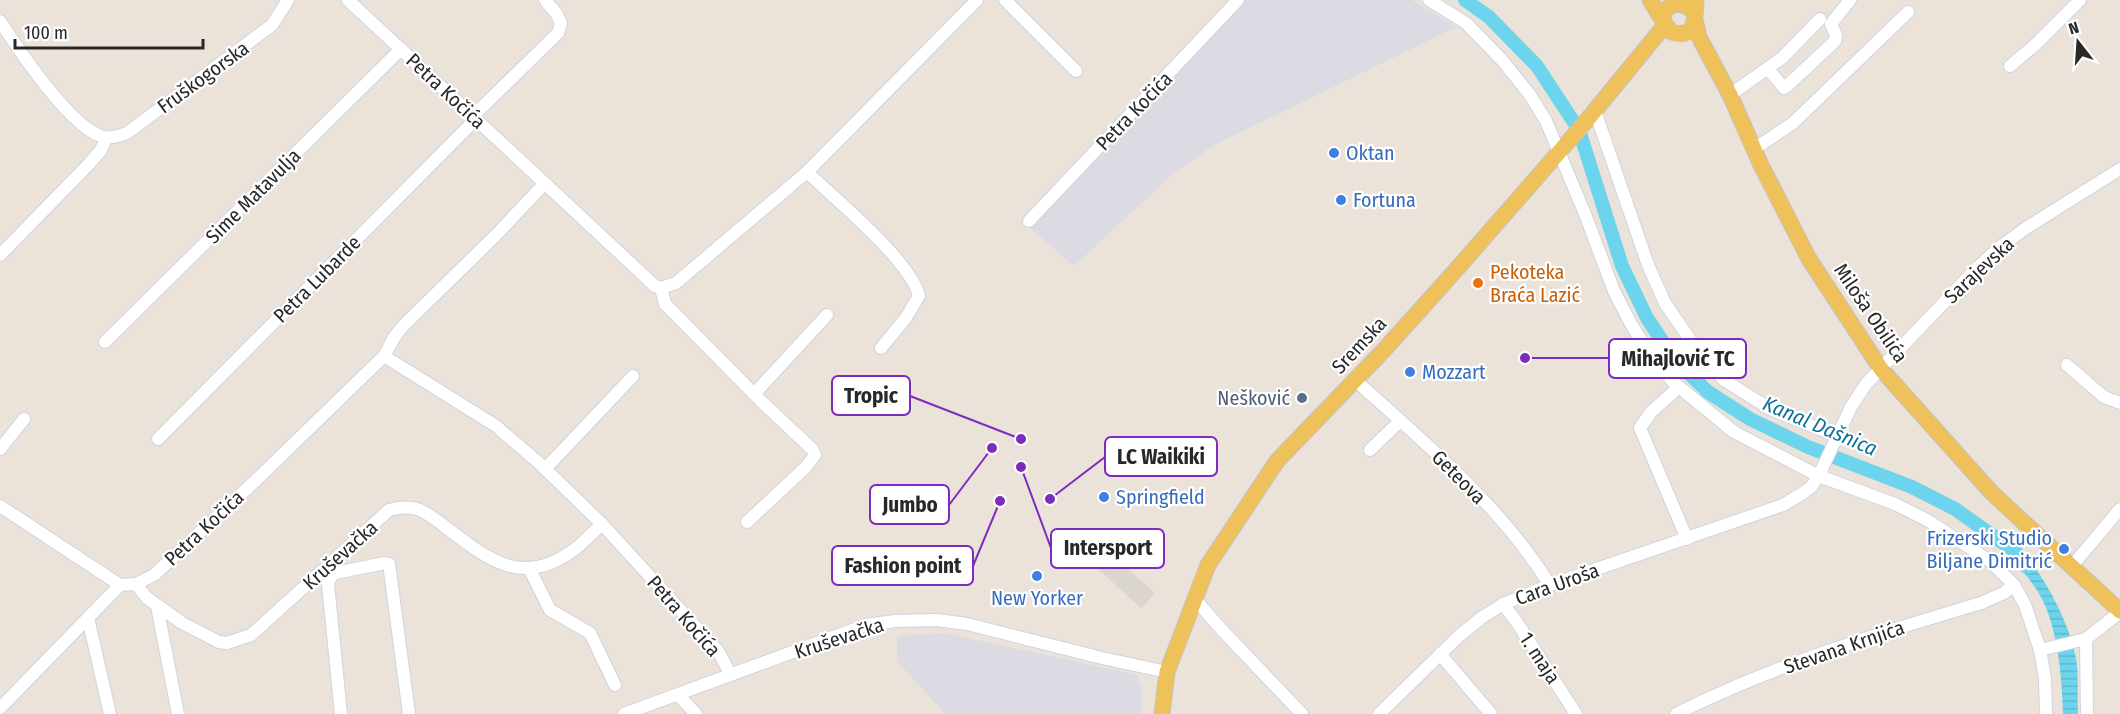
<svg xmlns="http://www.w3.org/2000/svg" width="2120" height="714" font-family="'Fira Sans Condensed',sans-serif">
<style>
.industrial{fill:#dcdae3}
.plaza{fill:#dbd5d0}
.water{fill:url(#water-rules)}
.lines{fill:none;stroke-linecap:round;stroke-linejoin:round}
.canal{stroke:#6cd5ed;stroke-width:14}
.minor-casing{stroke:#cfd4e1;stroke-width:14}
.major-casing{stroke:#c3c3c3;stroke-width:17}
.minor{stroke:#fff;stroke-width:12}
.major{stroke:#efc15a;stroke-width:15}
.shop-dot{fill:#3f7fe0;stroke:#fff;stroke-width:2}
.food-dot{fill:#e8710a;stroke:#fff;stroke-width:2}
.service-dot{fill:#5c6f8a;stroke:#fff;stroke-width:2}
.labels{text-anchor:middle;stroke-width:4.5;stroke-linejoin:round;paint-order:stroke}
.street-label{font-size:20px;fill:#282828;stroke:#fff}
.shop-label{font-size:20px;fill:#366cbe;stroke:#fff;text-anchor:start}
.food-label{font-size:20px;fill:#c56008;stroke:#fff;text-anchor:start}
.service-label{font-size:20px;fill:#4e5e75;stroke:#fff;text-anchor:end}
.water-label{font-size:21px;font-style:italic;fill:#0e7196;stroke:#fff}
.leader{fill:none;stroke:#7b2cbf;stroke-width:2}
.callout-dot{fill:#7b2cbf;stroke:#fff;stroke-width:2}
.callout{fill:#fff;stroke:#7b2cbf;stroke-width:2}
.callout-label{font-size:21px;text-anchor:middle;font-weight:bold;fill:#282828}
</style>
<defs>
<pattern id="water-rules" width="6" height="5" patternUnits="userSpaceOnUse" patternTransform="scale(1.5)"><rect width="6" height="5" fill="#6cd5ed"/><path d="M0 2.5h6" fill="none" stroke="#5eb7cb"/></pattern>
</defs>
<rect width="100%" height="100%" fill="#ebe2d9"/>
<g class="industrial">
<polygon points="1245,0 1412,0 1456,27 1214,145 1175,172 1074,266 1030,228"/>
<polygon points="945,633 1137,675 1142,688 1142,714 945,714 897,661 897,636"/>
</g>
<polygon class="plaza" points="1109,552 1155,593 1141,608 1096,567"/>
<path class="water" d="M2021,547C2046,582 2067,616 2076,658C2079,676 2077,696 2078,714H2063C2062,682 2059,643 2048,613C2041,592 2026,575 2012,558Z"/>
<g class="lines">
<polyline class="canal" points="1465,0 1489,17 1537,66 1579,130 1622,266 1647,318 1675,360 1708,392 1750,419 1808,447 1912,487 1955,509 2013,550 2027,567"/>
<g class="minor-casing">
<g id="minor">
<polyline points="348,0 655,286 661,288 665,304 677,316 764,404 812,449 815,455 806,467 747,522"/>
<polyline points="1005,0 1076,71"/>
<polyline points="1429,0 1466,23 1502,60 1530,95 1546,121 1585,214 1614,291 1631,324 1650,354 1673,382 1734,432 1819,476 1895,504 1927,520 1990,561 2014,585 2025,605 2040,650 2045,678 2046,714"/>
<path d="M0,21C18,49 72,130 104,137C112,139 120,135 127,133L272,25L288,0"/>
<polyline points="2010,66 2036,44 2080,0"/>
<polyline points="1768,69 1784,88 1788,85 1835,41 1836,35 1831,24 1850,0"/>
<polyline points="1730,95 1782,58 1820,19"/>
<polyline points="1595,111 1648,265 1665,303 1695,347 1724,380 1770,409 1837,436"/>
<polyline points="473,116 558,33 561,23 556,13 545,0"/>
<polyline points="1754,149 1793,123 1908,12"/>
<path d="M807,172C835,199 911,261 919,296L905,319L881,348"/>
<polyline points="1029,221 1238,0"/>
<polyline points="0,255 88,165 101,150 106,138"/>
<polyline points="661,288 676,283 807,172 977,0"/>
<polyline points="105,342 401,49"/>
<polyline points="384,356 496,426 539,463 602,524 718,651 731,675"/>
<polyline points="2067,365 2104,397 2120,403"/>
<path d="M1355,380C1425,443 1500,505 1550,585"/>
<polyline points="1679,387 1651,412 1640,428 1687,539"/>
<polyline points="754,394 827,315"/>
<polyline points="158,439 476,119"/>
<polyline points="0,449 24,419"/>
<polyline points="1370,450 1400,421"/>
<polyline points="545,469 633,376"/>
<polyline points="0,506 120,585 136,584 154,575 252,484 384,356 395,336 404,325 497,234 545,183"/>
<polyline points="2072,566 2120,509"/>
<polyline points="530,570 550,610 590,633 615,685"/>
<path d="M136,584L147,598L182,623L219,642L227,643L251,635L389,510C414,503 423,510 443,525C487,559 522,589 575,549C584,542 593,532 602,524"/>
<polyline points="1194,598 1222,630 1302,714"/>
<polyline points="1503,604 1516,621 1576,714"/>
<polyline points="157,606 178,714"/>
<polyline points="88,618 110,714"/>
<polyline points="2086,639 2087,714"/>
<polyline points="2040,650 2086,639 2120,612"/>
<polyline points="1440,654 1491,714"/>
<polyline points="678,695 696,714"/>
<polyline points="0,708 120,585"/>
<polyline points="341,714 328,584 330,578 335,573 385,563 389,564 409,714"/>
<polyline points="624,714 866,625 895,621 937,620 967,624 1102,658 1167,672"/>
<polyline points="1379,714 1459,636 1481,618 1503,604 1550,585 1783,505 1803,493 1812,486 1821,471 1851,407 1866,384 1976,269 2000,247 2026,228 2120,169"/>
<path d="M1676,714C1773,665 1877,634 1981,603L2004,593L2014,585"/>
</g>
</g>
<g class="major-casing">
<g id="major">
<polyline points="1650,0 1663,21"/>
<path d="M1695,15C1688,0 1662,0 1663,21L1671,32C1697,40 1695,17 1696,0"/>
<polyline points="1695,20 1699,37 1730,95 1761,165 1809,259 1881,369 1992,493 2120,611"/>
<polyline points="1162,714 1167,672 1208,565 1277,461 1384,350 1455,271 1588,119 1665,25"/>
</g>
</g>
<use href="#minor" class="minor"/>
<use href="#major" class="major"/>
</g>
<g class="shop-dot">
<circle cx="1334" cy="153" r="6"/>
<circle cx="1341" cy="200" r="6"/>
<circle cx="1410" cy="372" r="6"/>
<circle cx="1104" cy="497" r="6"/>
<circle cx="2064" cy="549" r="6"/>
<circle cx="1037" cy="576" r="6"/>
</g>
<circle class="food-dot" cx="1478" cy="283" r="6"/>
<circle class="service-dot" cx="1302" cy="398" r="6"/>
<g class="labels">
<g class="street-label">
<text transform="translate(203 77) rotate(-36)" y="7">Fruškogorska</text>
<text transform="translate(446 91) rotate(43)" y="7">Petra Kočića</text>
<text transform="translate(1134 111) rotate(-46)" y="7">Petra Kočića</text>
<text transform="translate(253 196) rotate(-45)" y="7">Sime Matavulja</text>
<text transform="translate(1979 270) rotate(-43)" y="7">Sarajevska</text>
<text transform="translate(317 279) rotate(-45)" y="7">Petra Lubarde</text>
<text transform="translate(1871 313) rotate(56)" y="7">Miloša Obilića</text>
<text transform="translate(1359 345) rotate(-47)" y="7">Sremska</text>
<text transform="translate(1459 477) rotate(45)" y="7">Geteova</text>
<text transform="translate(204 528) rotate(-43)" y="7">Petra Kočića</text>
<text transform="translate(340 555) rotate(-42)" y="7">Kruševačka</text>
<text transform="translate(1557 584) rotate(-20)" y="7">Cara Uroša</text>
<text transform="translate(684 616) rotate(49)" y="7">Petra Kočića</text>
<text transform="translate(839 638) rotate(-18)" y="7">Kruševačka</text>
<text transform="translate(1844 647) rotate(-19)" y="7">Stevana Krnjića</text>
<text transform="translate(1540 658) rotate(57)" y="7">1. maja</text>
</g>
<g class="shop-label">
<text x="1346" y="160">Oktan</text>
<text x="1353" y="207">Fortuna</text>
<text x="1422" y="379">Mozzart</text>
<text x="1116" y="504">Springfield</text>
<text x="2052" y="545" text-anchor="end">Frizerski Studio<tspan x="2052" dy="23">Biljane Dimitrić</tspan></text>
<text x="1037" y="605" text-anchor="middle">New Yorker</text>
</g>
<g class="food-label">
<text x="1490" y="279">Pekoteka<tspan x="1490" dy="23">Braća Lazić</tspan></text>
</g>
<g class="service-label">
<text x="1290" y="405">Nešković</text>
</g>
<g class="water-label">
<text transform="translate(1820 426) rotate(23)" y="7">Kanal Dašnica</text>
</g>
</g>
<path class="leader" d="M1525 358L1609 358M1021 439L910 396M1050 499L1105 457M992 448L949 505M1021 467L1051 548M1000 501L973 566"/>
<g class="callout-dot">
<circle cx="1525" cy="358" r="6"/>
<circle cx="1021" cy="439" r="6"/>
<circle cx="1050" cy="499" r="6"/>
<circle cx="992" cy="448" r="6"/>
<circle cx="1021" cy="467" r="6"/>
<circle cx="1000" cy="501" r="6"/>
</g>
<g class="callout">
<rect x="1609" y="339" width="137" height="39" rx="6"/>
<rect x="832" y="376" width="78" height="39" rx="6"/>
<rect x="1105" y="437" width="112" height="39" rx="6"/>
<rect x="870" y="485" width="79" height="39" rx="6"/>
<rect x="1051" y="529" width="113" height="39" rx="6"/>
<rect x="832" y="546" width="141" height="39" rx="6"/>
</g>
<g class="callout-label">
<text x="1678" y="366">Mihajlović TC</text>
<text x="871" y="403">Tropic</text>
<text x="1161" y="464">LC Waikiki</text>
<text x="910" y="512">Jumbo</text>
<text x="1108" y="555">Intersport</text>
<text x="903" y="573">Fashion point</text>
</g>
<g transform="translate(2078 42) rotate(343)" stroke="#ffffff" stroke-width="4.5" paint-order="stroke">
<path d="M0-4.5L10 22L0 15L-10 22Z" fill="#282828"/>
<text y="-9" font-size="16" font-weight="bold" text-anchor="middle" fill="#282828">N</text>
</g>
<path d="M15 39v9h188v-9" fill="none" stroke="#282828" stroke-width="3"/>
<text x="24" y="39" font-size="18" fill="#282828" stroke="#ffffff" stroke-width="4.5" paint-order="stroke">100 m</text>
</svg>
